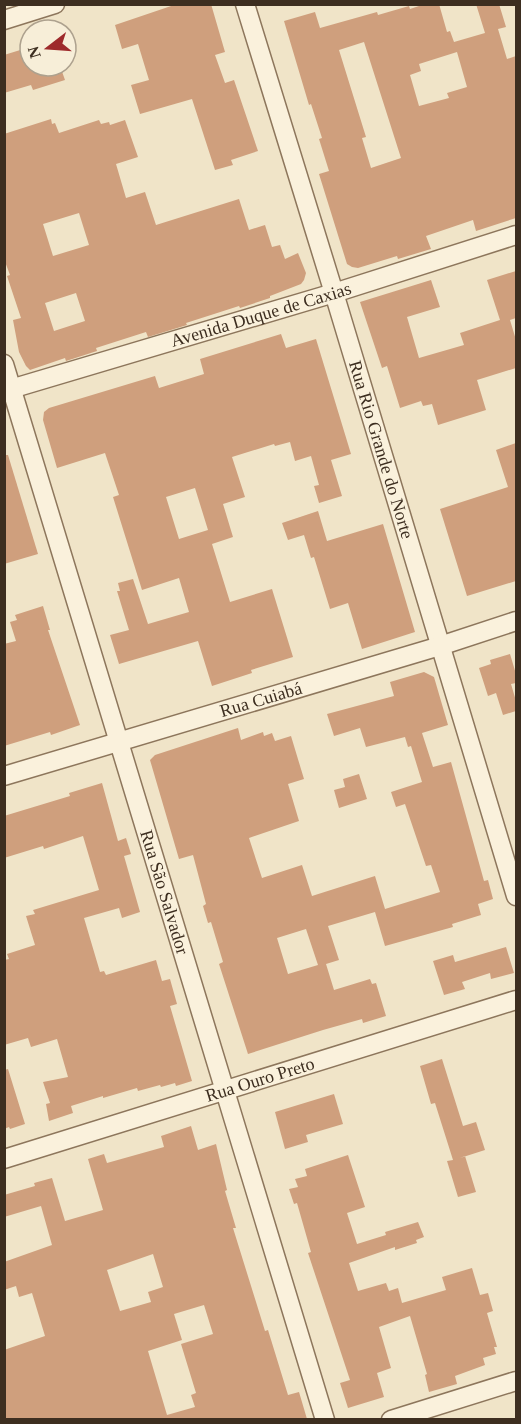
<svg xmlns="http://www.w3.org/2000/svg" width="521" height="1424" font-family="Georgia,serif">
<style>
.building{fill:#cf9f7d;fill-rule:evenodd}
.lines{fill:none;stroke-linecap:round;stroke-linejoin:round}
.minor-casing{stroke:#8d765c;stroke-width:21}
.minor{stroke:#faf1dc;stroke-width:18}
.labels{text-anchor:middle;stroke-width:4.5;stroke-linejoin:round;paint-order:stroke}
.street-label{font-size:18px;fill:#3d2e20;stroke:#f7eed8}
</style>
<rect width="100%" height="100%" fill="#f0e4c8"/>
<g class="building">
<polygon points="177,4 211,4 225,52 215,55 225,83 234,80 258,151 231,160 233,165 215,170 192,99 140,114 131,85 149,80 138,44 122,49 115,25"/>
<path d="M425,4H439L447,32L450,31L454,42L485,33L476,4H499L506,27L498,29L507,59L516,56V218L476,231L473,220L426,236L431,249L398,259L397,256L358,268L352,267L347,264L319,174L329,171L319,139L322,138L311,104L309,105L284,21L315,12L320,28L377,12L378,15L409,6L410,9ZM364,42L401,158L371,168L362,138L366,137L339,50ZM457,52L467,87L447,93L449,98L419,106L410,75L421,71L419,64Z"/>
<polygon points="30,47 30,66 60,66 65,80 33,90 31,85 4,93 4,55"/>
<path d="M51,119L52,124L55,123L59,133L99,120L101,124L109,122L110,125L125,120L138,157L116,164L126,198L145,192L156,225L239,199L249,230L265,225L272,247L280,245L285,259L298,253L306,273L304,280L301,284L270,296V298L240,308L239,306L186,323L187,325L148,337L146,332L96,348L97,351L66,361L65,358L30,370L26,366L19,352L13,320L21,318L7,276L10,275L4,259V134ZM79,213L89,245L53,256L43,224ZM76,293L85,321L54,331L45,303Z"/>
<polygon points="516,271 516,318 510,320 516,340 516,368 477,380 486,410 438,425 432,404 423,406 421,401 400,408 387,366 382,368 360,302 431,280 440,307 407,317 419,358 464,345 460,333 500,320 487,280"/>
<path d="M281,334L286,348L316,339L351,454L331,460L342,496L319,503L314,486L319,485L311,456L295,461L290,442L275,446L274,444L232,457L245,497L223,504L233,537L212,544L230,602L272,589L293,657L251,670L252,673L212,686L198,641L119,664L110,635L129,630L117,591H120L118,583L133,579L148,624L189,612L179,578L142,590L113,497L119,495L105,453L57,468L43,420L44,412L49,408L155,376L159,388L204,374L200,359ZM195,488L208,530L179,539L166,497Z"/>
<polygon points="516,443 516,581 467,596 440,509 508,487 496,450"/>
<polygon points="4,455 8,455 38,554 4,564"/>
<polygon points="318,511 327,541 383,524 415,632 362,649 348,603 330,609 314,557 311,558 304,535 288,540 282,523"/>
<polygon points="43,606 50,630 48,630 80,725 51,735 50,732 4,746 4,644 16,641 10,622 17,620 15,615"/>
<polygon points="510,654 516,674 516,683 511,684 516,701 516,711 503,715 496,693 488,696 479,668 491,664 490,660"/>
<path d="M424,672L434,677L448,725L422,733L433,767L451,762L484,881L488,880L493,899L478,904L481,915L452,924L453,927L385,946L375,912L328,926L339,960L326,964L334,990L370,979L372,984L376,983L386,1016L363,1023L362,1019L323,1030L248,1054L219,964L223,962L211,922L208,923L203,906L206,904L193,855L179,859L150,760L155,755L238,728L241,740L263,732L264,736L272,733L275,741L291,736L304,779L288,784L299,821L249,838L262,878L302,865L312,896L375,876L385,909L440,892L431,865L426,866L405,804L396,807L391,792L422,782L411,746L408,747L405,737L366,747L360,728L334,736L327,714L394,696L390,682ZM306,929L318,965L288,974L277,938Z"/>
<polygon points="359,774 367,799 339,808 334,790 345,787 343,779"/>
<polygon points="102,783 118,841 126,838 131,854 124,856 140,912 122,918 119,908 84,918 100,972 104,971 106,975 156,960 162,981 170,979 177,1004 170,1006 192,1081 176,1086 175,1083 161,1087 160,1085 138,1091 137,1088 103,1098 103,1096 71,1106 73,1113 49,1121 46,1104 50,1103 43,1082 68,1077 57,1039 31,1047 28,1038 4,1045 4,960 9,959 7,954 35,945 26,916 35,914 33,910 99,890 83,836 44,849 43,846 4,858 4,816 70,796 69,793"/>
<polygon points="506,947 514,973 491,979 490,973 462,982 465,989 444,995 433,961 453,955 455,962"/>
<polygon points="442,1059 463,1126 476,1122 485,1150 460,1158 465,1156 476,1192 458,1197 447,1161 453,1160 435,1103 431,1104 420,1066"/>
<polygon points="8,1069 25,1124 10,1129 9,1127 4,1129 4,1070"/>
<polygon points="334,1094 343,1124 306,1135 308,1142 285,1149 275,1112"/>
<path d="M191,1126L198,1150L216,1144L227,1190L225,1191L236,1228H233L265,1331L268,1330L288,1395L299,1392L307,1419H4V1350L45,1336L32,1293L19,1297L16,1286L4,1290V1262L52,1245L41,1206L4,1217V1195L35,1186L34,1183L52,1178L65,1221L103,1210L88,1159L104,1154L107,1163L164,1147L161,1136ZM153,1254L163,1287L148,1292L151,1302L120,1311L107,1270ZM204,1305L213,1334L181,1344L196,1393L191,1395L195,1407L167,1415L148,1351L182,1340L174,1314Z"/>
<polygon points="348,1155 365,1207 347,1213 357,1244 386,1235 385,1232 418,1222 424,1237 416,1240 417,1243 395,1250 395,1247 349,1263 358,1291 386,1283 389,1291 398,1288 402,1303 446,1290 442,1277 472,1268 480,1295 488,1293 493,1311 487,1313 497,1347 494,1347 496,1354 483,1358 485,1365 455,1376 457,1384 429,1392 425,1375 427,1374 410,1316 379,1327 391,1368 377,1373 384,1397 348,1408 340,1383 350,1380 308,1253 311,1252 297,1203 294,1204 289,1189 298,1187 295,1179 307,1176 305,1169"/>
</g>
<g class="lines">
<g class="minor-casing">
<g id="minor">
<path id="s1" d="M245,4L334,293L516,896"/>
<polyline points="4,20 55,4"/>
<path id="s2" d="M4,364L325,1420"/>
<path id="s3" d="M4,391L334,293L516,235"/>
<path id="s4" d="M4,776L440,646L516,621"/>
<path id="s5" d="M4,1159L516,1000"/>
<polyline points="391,1420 516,1381"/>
</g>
</g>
<use href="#minor" class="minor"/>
</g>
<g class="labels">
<g class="street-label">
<text dy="6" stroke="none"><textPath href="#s3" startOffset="268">Avenida Duque de Caxias</textPath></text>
<text dy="6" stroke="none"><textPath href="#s1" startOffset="466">Rua Rio Grande do Norte</textPath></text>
<text dy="6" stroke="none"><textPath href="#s4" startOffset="268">Rua Cuiabá</textPath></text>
<text dy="6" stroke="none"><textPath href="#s2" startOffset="552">Rua São Salvador</textPath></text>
<text dy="6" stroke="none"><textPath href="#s5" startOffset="268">Rua Ouro Preto</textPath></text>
</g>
</g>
<rect width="521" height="1424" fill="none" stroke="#3d2e20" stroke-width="12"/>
<g transform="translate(48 48) rotate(253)"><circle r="28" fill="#f7eed8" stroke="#ada18e" stroke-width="1.5"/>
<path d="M0-4.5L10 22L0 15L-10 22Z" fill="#9e2a2b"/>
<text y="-9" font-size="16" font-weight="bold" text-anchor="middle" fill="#3d2e20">N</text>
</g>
</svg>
